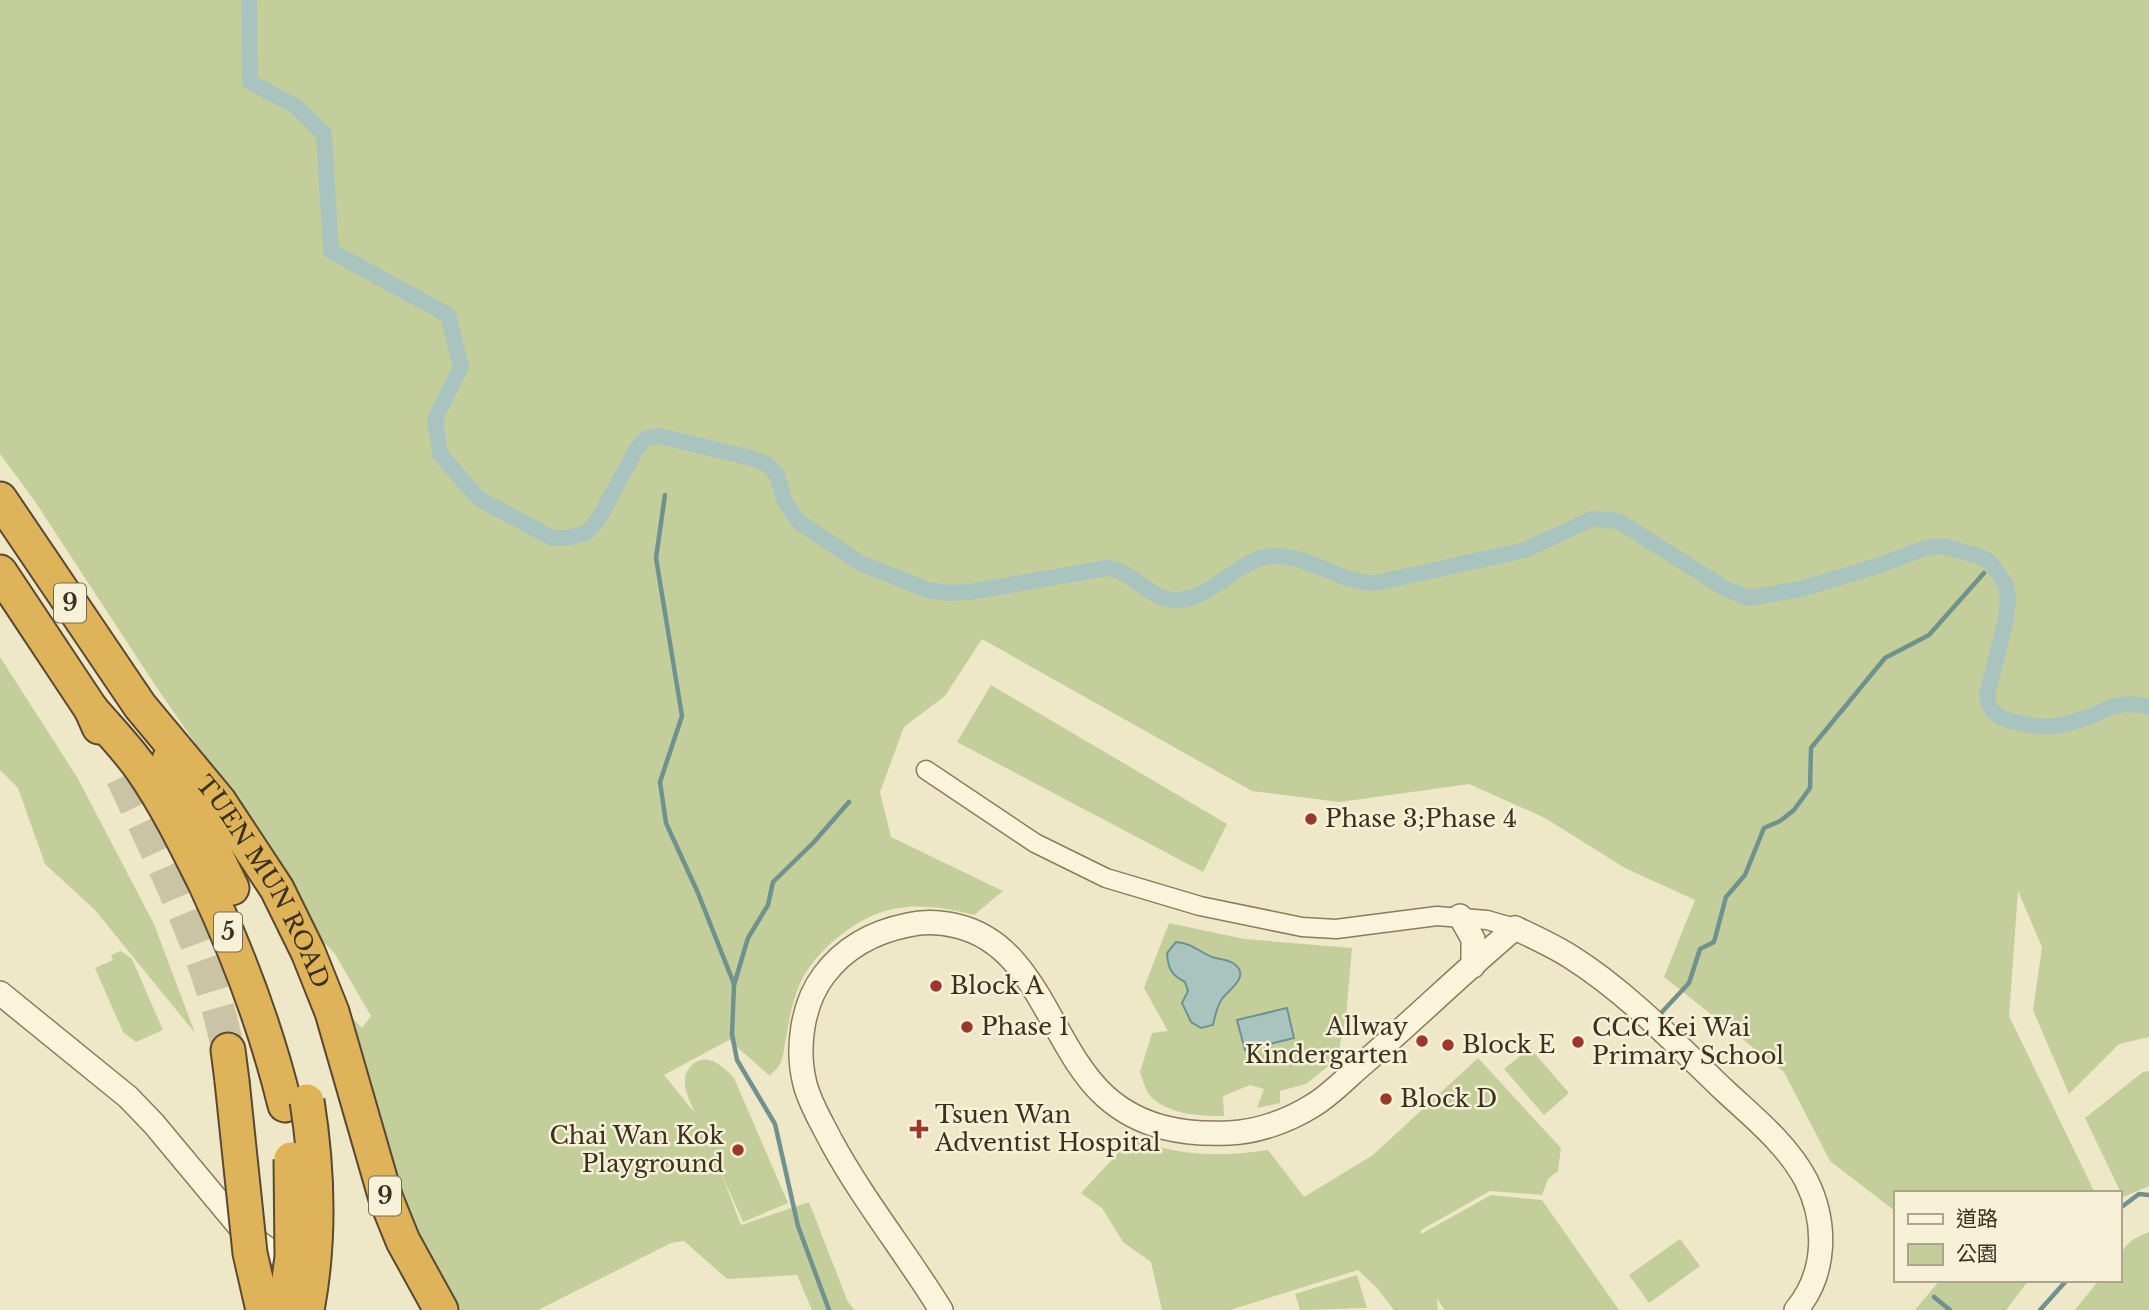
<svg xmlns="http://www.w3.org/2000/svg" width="2149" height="1310" font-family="'Libre Baskerville','Noto Sans TC',serif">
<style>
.green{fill:#c3ce9b}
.water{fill:#a9c4bf;stroke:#6f928e;stroke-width:2}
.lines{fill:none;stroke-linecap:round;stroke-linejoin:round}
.stream{stroke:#6f928e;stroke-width:4.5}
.canal{stroke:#a9c4bf;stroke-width:16}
.motorway-tunnel{stroke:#cbc3a6;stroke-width:33;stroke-dasharray:33 17;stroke-linecap:butt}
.minor-casing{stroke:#8c7b5c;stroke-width:21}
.tertiary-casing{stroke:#8c7b5c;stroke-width:26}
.motorway-casing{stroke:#5a4930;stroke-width:37}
.minor{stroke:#faf4dc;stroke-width:18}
.tertiary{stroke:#faf4dc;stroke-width:23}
.motorway{stroke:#deb359;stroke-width:33}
.motorway-bridge-casing{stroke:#5a4930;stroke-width:37;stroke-linecap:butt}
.motorway-bridge{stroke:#deb359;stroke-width:33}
.poi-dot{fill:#9c372b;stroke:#f7f1d8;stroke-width:2.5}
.labels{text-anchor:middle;stroke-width:5;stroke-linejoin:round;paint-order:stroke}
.shield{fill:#f7f1d8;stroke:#746b57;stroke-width:2}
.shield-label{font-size:23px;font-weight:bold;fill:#3c3120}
.poi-label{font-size:24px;fill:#3c3120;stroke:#f7f1d8;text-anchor:start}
.street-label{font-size:24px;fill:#3c3120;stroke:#f7f1d8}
</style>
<rect width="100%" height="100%" fill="#efe8c8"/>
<g class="green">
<path d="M0,0H2149V1037L2119,1044L2069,1094L2033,1010L2042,947L2018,891L2009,1016L2095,1193H1895V1211L1830,1161L1784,1072L1664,977L1695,900L1625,868L1545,818L1469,784L1340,802L1252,791L982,639L945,696L904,727L880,792L891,837L1003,891L974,915C916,900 877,902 830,944C816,957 803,973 797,991C791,1007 789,1022 786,1038C784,1046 784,1057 780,1064C778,1068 773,1072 770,1076L729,1040L664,1075L694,1112C691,1102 684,1091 685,1080C685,1073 688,1069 692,1065C707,1051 724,1067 734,1078L788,1203L743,1222L721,1173L741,1225L809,1202L847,1300L854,1310H812L797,1275L727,1279L684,1241L671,1243L538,1310H461L438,1276L403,1210L341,1006L362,1028L371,1016L335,954L314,932L269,851L155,685L34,500L0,454Z"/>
<polygon points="0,657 77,777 154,924 195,1033 95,910 45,864 18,788 0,770"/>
<polygon points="991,685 1227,824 1203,872 957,742"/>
<path d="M1169,923L1244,939L1352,948L1346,1016L1337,1059L1306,1084L1280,1091V1103L1257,1108L1264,1089L1250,1085L1223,1096L1224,1116C1200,1116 1172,1115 1152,1098C1146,1093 1143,1080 1140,1072L1152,1033L1168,1031L1144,988Z"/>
<polygon points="121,951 132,959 163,1030 136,1042 123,1032 95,968 113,960 111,955"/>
<polygon points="1530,1048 1569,1093 1544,1115 1504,1069"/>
<path d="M1478,1058L1561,1148L1558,1171L1548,1179L1542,1195L1490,1191L1421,1230V1234L1491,1195L1542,1200L1619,1310H1445L1437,1299L1438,1310H1394L1376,1287L1358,1270L1230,1310H1162L1151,1262L1123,1242L1102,1208L1081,1193L1133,1137C1175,1157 1223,1157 1268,1150L1304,1197L1373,1155Z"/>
<polygon points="2149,1071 2149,1186 2123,1197 2085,1118 2143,1072"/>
<path d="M2149,1232V1310H2075L2099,1280H2119C2119,1252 2121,1243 2149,1232Z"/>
<polygon points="1680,1239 1700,1266 1649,1303 1629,1275"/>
<polygon points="1357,1275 1367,1308 1300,1310 1295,1294"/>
<polygon points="1940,1280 2029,1280 2006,1310 1915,1310"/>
</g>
<g class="water">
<path d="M1176,942C1191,943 1198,951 1212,957C1218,959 1227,959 1233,963C1252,976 1229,989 1222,999C1217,1006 1215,1016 1213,1025L1201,1028L1191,1022L1182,1003L1188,991L1185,982C1171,975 1168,968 1167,953Z"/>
<polygon points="1287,1008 1294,1038 1245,1050 1237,1020"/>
</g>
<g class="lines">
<g class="stream">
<polyline points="665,495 656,558 682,716 660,782 666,823 698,893 734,984"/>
<polyline points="1662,1012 1689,983 1700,949 1714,942 1726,897 1745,875 1764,828 1780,821 1794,810 1810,788 1811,748 1885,658 1929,635 1984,573"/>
<polyline points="2119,1209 2139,1194 2149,1195"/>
<polyline points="1934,1297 1950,1310"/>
<polyline points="829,1310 798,1226 775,1124 737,1060 732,1034 734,985 748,938 768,905 773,882 813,843 849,802"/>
<polyline points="2040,1310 2067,1280"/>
</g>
<path class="canal" d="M249,0L250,82L297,107L324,134L331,251L448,315L461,367L435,419L440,454L478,498L552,538H568L586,533L598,520L636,450L645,439L659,436L751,458L767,464L777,475L785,502L799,522L860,563L928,590L947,593L970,592L1107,568C1135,571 1151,603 1180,600C1217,596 1241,555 1277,556C1312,557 1341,583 1376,583L1525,550L1592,519L1618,521L1726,589L1749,598L1801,589L1874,567L1926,548L1943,546L1978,556L1990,562L2006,585L2008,599L2006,619L1987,695C1988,710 1996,717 2011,721C2045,730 2058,728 2091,716C2099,713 2107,708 2116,706C2127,703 2138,704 2149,707"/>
<path class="motorway-tunnel" d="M122,777C164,866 208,953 228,1050"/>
<g class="minor-casing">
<polyline id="minor" points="926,770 1035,843 1106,878 1200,906 1302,927 1336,929 1437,916 1487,920 1515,928"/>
</g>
<g class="tertiary-casing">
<g id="tertiary">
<polyline points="1460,916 1473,939 1473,966"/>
<polyline points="0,993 128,1097 154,1124 244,1232 272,1252"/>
<path d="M941,1310C906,1253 863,1200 831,1141C822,1123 810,1104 805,1084C796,1049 802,1004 824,975C845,947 873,932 908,925C925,921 940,922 957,926C1038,945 1050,1047 1106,1097C1141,1128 1184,1135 1229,1133C1257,1132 1288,1121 1312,1106C1331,1095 1348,1076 1365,1062C1416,1018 1464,971 1515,928C1534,937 1554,946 1571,957C1628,993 1676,1044 1724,1090C1753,1117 1787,1144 1806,1180C1827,1222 1827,1273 1796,1310"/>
</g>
</g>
<g class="motorway-casing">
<g id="motorway">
<path id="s1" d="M0,499L140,706L219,801L277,889L308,952L332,1012L386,1199L403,1241L441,1310"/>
<polyline points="0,572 91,709 99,727"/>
<path d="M91,709C108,729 128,749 143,771C167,806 186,845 205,883C239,956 266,1027 285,1105"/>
<polyline points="169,760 232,888"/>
<polyline points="228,1050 232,1081"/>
</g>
</g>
<use href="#minor" class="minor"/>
<use href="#tertiary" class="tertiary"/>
<use href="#motorway" class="motorway"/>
<g class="motorway-bridge-casing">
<g id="motorway-bridge">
<polyline points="232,1081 250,1253 263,1310"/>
<path d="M307,1101C318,1170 320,1241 307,1310"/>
<polyline points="286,1301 292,1257 291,1159"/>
</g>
</g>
<use href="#motorway-bridge" class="motorway-bridge"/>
</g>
<g class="poi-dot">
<circle cx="1311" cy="819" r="7"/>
<circle cx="936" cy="986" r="7"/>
<circle cx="967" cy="1027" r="7"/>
<circle cx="1422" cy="1041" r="7"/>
<circle cx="1578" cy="1042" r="7"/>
<circle cx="1448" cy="1045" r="7"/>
<circle cx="1386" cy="1099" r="7"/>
<path d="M915.5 1118.5h7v7h7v7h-7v7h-7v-7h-7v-7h7z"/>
<circle cx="738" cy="1150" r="7"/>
</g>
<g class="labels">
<g class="shield">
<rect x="54" y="583.5" width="32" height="39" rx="5"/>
<rect x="214" y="912.5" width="28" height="39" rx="5"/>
<rect x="369" y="1176.5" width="32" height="39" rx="5"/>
</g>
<g class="shield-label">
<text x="70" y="611">9</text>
<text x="228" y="940">5</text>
<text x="385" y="1204">9</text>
</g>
<g class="poi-label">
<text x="1325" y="827">Phase 3;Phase 4</text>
<text x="950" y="994">Block A</text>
<text x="981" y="1035">Phase 1</text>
<text x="1408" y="1035" text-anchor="end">Allway<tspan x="1408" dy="28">Kindergarten</tspan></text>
<text x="1592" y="1036">CCC Kei Wai<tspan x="1592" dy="28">Primary School</tspan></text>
<text x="1462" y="1053">Block E</text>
<text x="1400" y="1107">Block D</text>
<text x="935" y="1123">Tsuen Wan<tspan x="935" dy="28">Adventist Hospital</tspan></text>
<text x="724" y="1144" text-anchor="end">Chai Wan Kok<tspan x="724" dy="28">Playground</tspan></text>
</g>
<g class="street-label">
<text dy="8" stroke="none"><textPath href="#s1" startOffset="466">TUEN MUN ROAD</textPath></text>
</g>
</g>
<rect x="1894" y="1191" width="228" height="91" fill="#f7f1d8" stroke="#aca48e" stroke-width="2"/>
<rect x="1908" y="1214" width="35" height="10" fill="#faf4dc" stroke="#aca48e" stroke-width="2"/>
<text x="1956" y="1226" font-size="21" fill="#3c3120">道路</text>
<rect x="1908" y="1244" width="35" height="21" fill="#c3ce9b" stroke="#aca48e" stroke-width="2"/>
<text x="1956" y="1261" font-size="21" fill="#3c3120">公園</text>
</svg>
